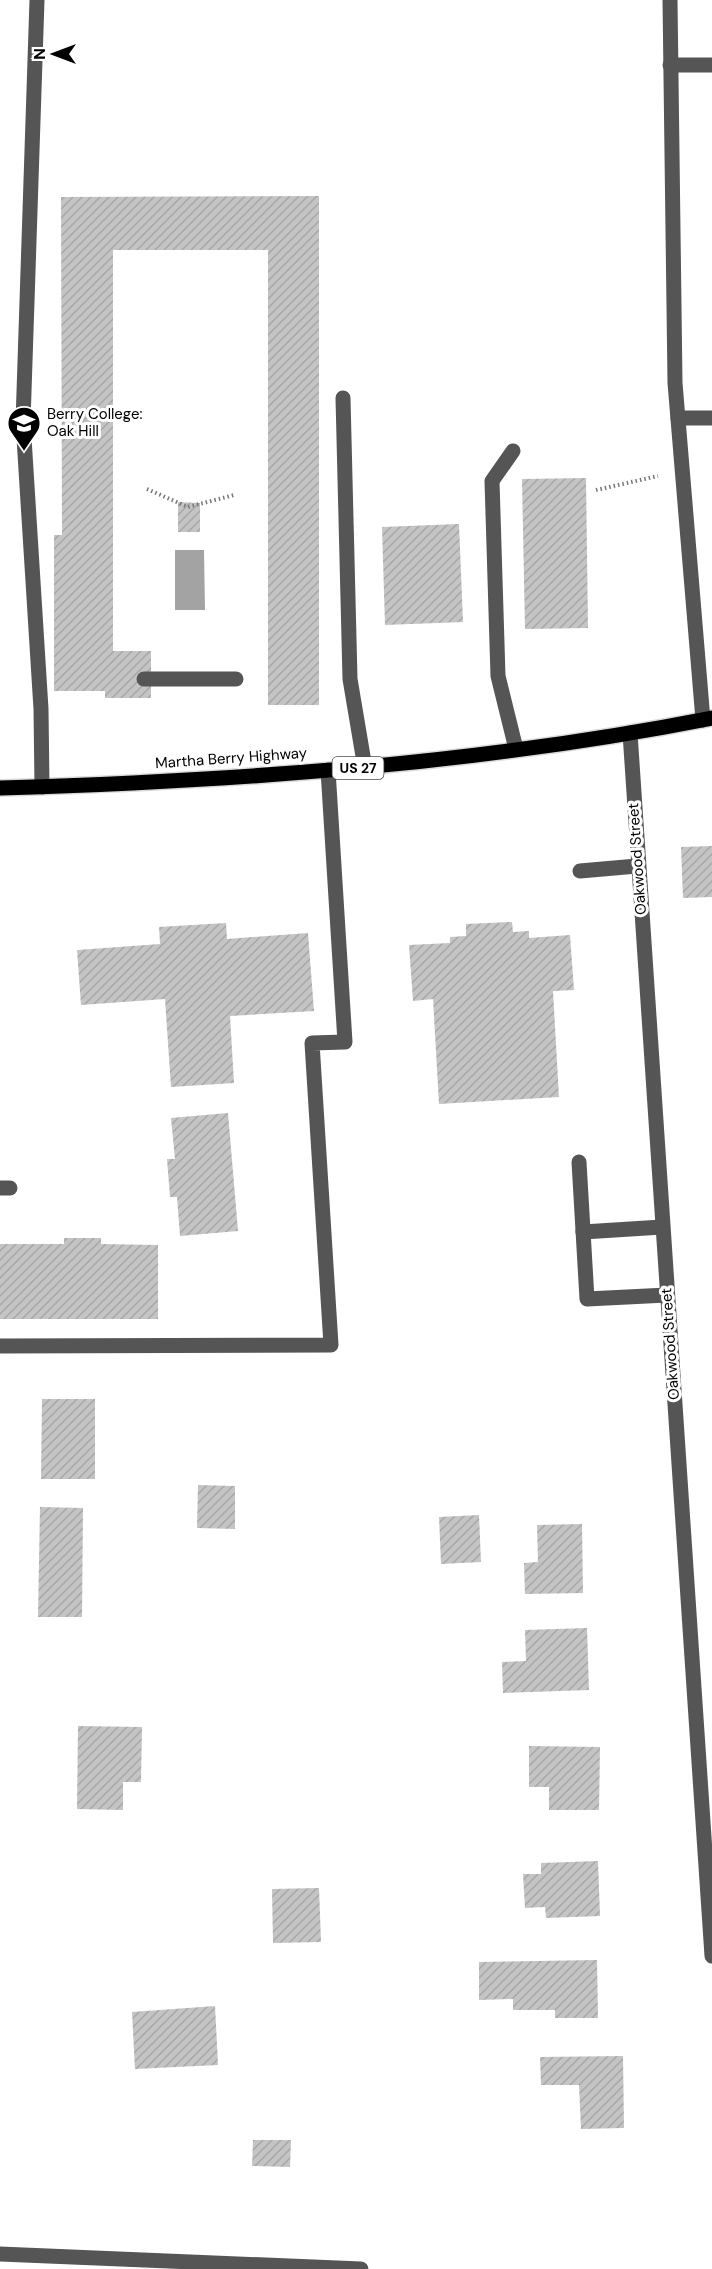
<svg xmlns="http://www.w3.org/2000/svg" width="712" height="2269" font-family="'DM Sans',sans-serif">
<style>
.water{fill:#a3a3a3}
.building{fill:url(#building-hatch)}
.lines{fill:none;stroke-linecap:round;stroke-linejoin:round}
.major-casing{stroke:#dbdbdb;stroke-width:18}
.path{stroke:#777;stroke-width:4;stroke-dasharray:1.5 3;stroke-linecap:butt}
.minor{stroke:#555;stroke-width:15}
.major{stroke:#000;stroke-width:15}
.labels{text-anchor:middle;stroke-width:6;stroke-linejoin:round;paint-order:stroke}
.shield{fill:#fff;stroke:#4c4c4c;stroke-width:1.5}
.shield-label{font-size:14px;font-weight:bold;fill:#000}
.poi-label{font-size:15px;fill:#000;stroke:#fff;text-anchor:start}
.street-label{font-size:15px;fill:#000;stroke:#fff}
</style>
<defs>
<pattern id="building-hatch" width="6" height="6" patternUnits="userSpaceOnUse" patternTransform="scale(1.5)"><rect width="6" height="6" fill="#c4c4c4"/><path d="M-1 1l2-2M0 6l6-6M5 7l2-2" fill="none" stroke="#a7a7a7"/></pattern>
</defs>
<rect width="100%" height="100%" fill="#fff"/>
<polygon class="water" points="175,550 204,550 205,610 175,610"/>
<g class="building">
<polygon points="319,196 319,705 268,705 268,250 113,250 113,651 151,651 151,698 105,698 105,691 54,691 54,535 62,535 61,197"/>
<polygon points="586,478 588,628 525,629 522,479"/>
<polygon points="178,502 200,503 200,532 178,532"/>
<polygon points="459,524 463,622 385,625 382,527"/>
<polygon points="712,846 712,897 683,898 681,847"/>
<polygon points="512,922 513,932 529,931 529,938 570,935 574,990 553,991 559,1097 439,1104 433,999 413,1001 409,945 450,943 450,937 466,936 466,924"/>
<polygon points="226,923 227,939 308,933 314,1011 230,1016 234,1083 171,1087 165,999 81,1005 77,950 160,944 159,927"/>
<polygon points="228,1113 238,1231 180,1236 177,1197 170,1197 167,1159 175,1159 171,1118"/>
<polygon points="64,1238 101,1238 101,1244 158,1245 158,1319 0,1319 0,1244 64,1244"/>
<polygon points="42,1399 95,1399 95,1479 41,1479"/>
<polygon points="198,1485 235,1486 235,1529 197,1528"/>
<polygon points="40,1507 83,1508 82,1617 38,1617"/>
<polygon points="479,1515 481,1562 441,1564 439,1517"/>
<polygon points="582,1524 583,1593 525,1594 524,1563 538,1562 537,1525"/>
<polygon points="587,1628 589,1690 503,1693 502,1662 526,1661 525,1630"/>
<polygon points="78,1726 142,1727 141,1782 123,1782 123,1810 77,1809"/>
<polygon points="529,1746 600,1747 599,1810 549,1810 549,1787 529,1787"/>
<polygon points="598,1861 600,1916 546,1918 545,1907 525,1908 523,1874 541,1874 541,1863"/>
<polygon points="319,1888 321,1942 273,1943 272,1889"/>
<polygon points="597,1960 598,2018 555,2018 555,2010 513,2010 513,1999 479,2000 479,1962"/>
<polygon points="215,2006 218,2065 135,2069 132,2012"/>
<polygon points="623,2056 624,2128 581,2129 579,2085 541,2085 540,2057"/>
<polygon points="253,2140 291,2140 290,2167 252,2166"/>
</g>
<g class="lines">
<g class="major-casing">
<path id="major" d="M0,788C238,781 478,764 712,718"/>
</g>
<g class="path">
<polyline points="147,489 188,507 234,495"/>
<polyline points="596,490 658,476"/>
</g>
<g class="minor">
<polyline points="37,0 23,422 41,709 42,787"/>
<polyline points="670,0 675,383 703,720"/>
<polyline points="670,65 712,65"/>
<polyline points="343,398 350,679 365,768"/>
<polyline points="678,418 712,418"/>
<polyline points="513,451 492,481 498,676 516,749"/>
<polyline points="144,679 236,679"/>
<polyline points="630,733 712,1956"/>
<polyline points="580,871 637,866"/>
<polyline points="579,1162 587,1299 667,1295"/>
<polyline points="0,1188 10,1188"/>
<polyline points="583,1232 662,1227"/>
<polyline points="0,1346 331,1345 312,1043 345,1042 328,770"/>
<polyline points="0,2254 361,2269"/>
</g>
<use href="#major" class="major"/>
</g>
<defs>
<g id="university-pin" transform="scale(1.725)"><path d="M0 17L-7.5 6A9.5 9.5 0 1 1 7.5 6Z" fill="#000" stroke="#fff"/><path d="M0-5L7-2L0 1L-7-2ZM-4 1L0 2.5L4 1V4Q0 6-4 4Z" fill="#fff"/></g>
</defs>
<g fill-rule="evenodd">
<use href="#university-pin" x="24" y="423"/>
</g>
<g class="labels">
<rect class="shield" x="332.5" y="757" width="51" height="22" rx="4.5"/>
<g class="shield-label">
<text x="358" y="773">US 27</text>
</g>
<g class="poi-label">
<text x="47" y="419">Berry College:<tspan x="47" dy="17">Oak Hill</tspan></text>
</g>
<g class="street-label">
<text transform="translate(231 758) rotate(-4)" y="5">Martha Berry Highway</text>
<text transform="translate(637 859) rotate(-94)" y="5">Oakwood Street</text>
<text transform="translate(670 1344) rotate(-94)" y="5">Oakwood Street</text>
</g>
</g>
<g transform="translate(54 54) rotate(270)" stroke="#ffffff" stroke-width="4.5" paint-order="stroke">
<path d="M0-4.5L10 22L0 15L-10 22Z" fill="#000000"/>
<text y="-9" font-size="16" font-weight="bold" text-anchor="middle" fill="#000000">N</text>
</g>
</svg>
